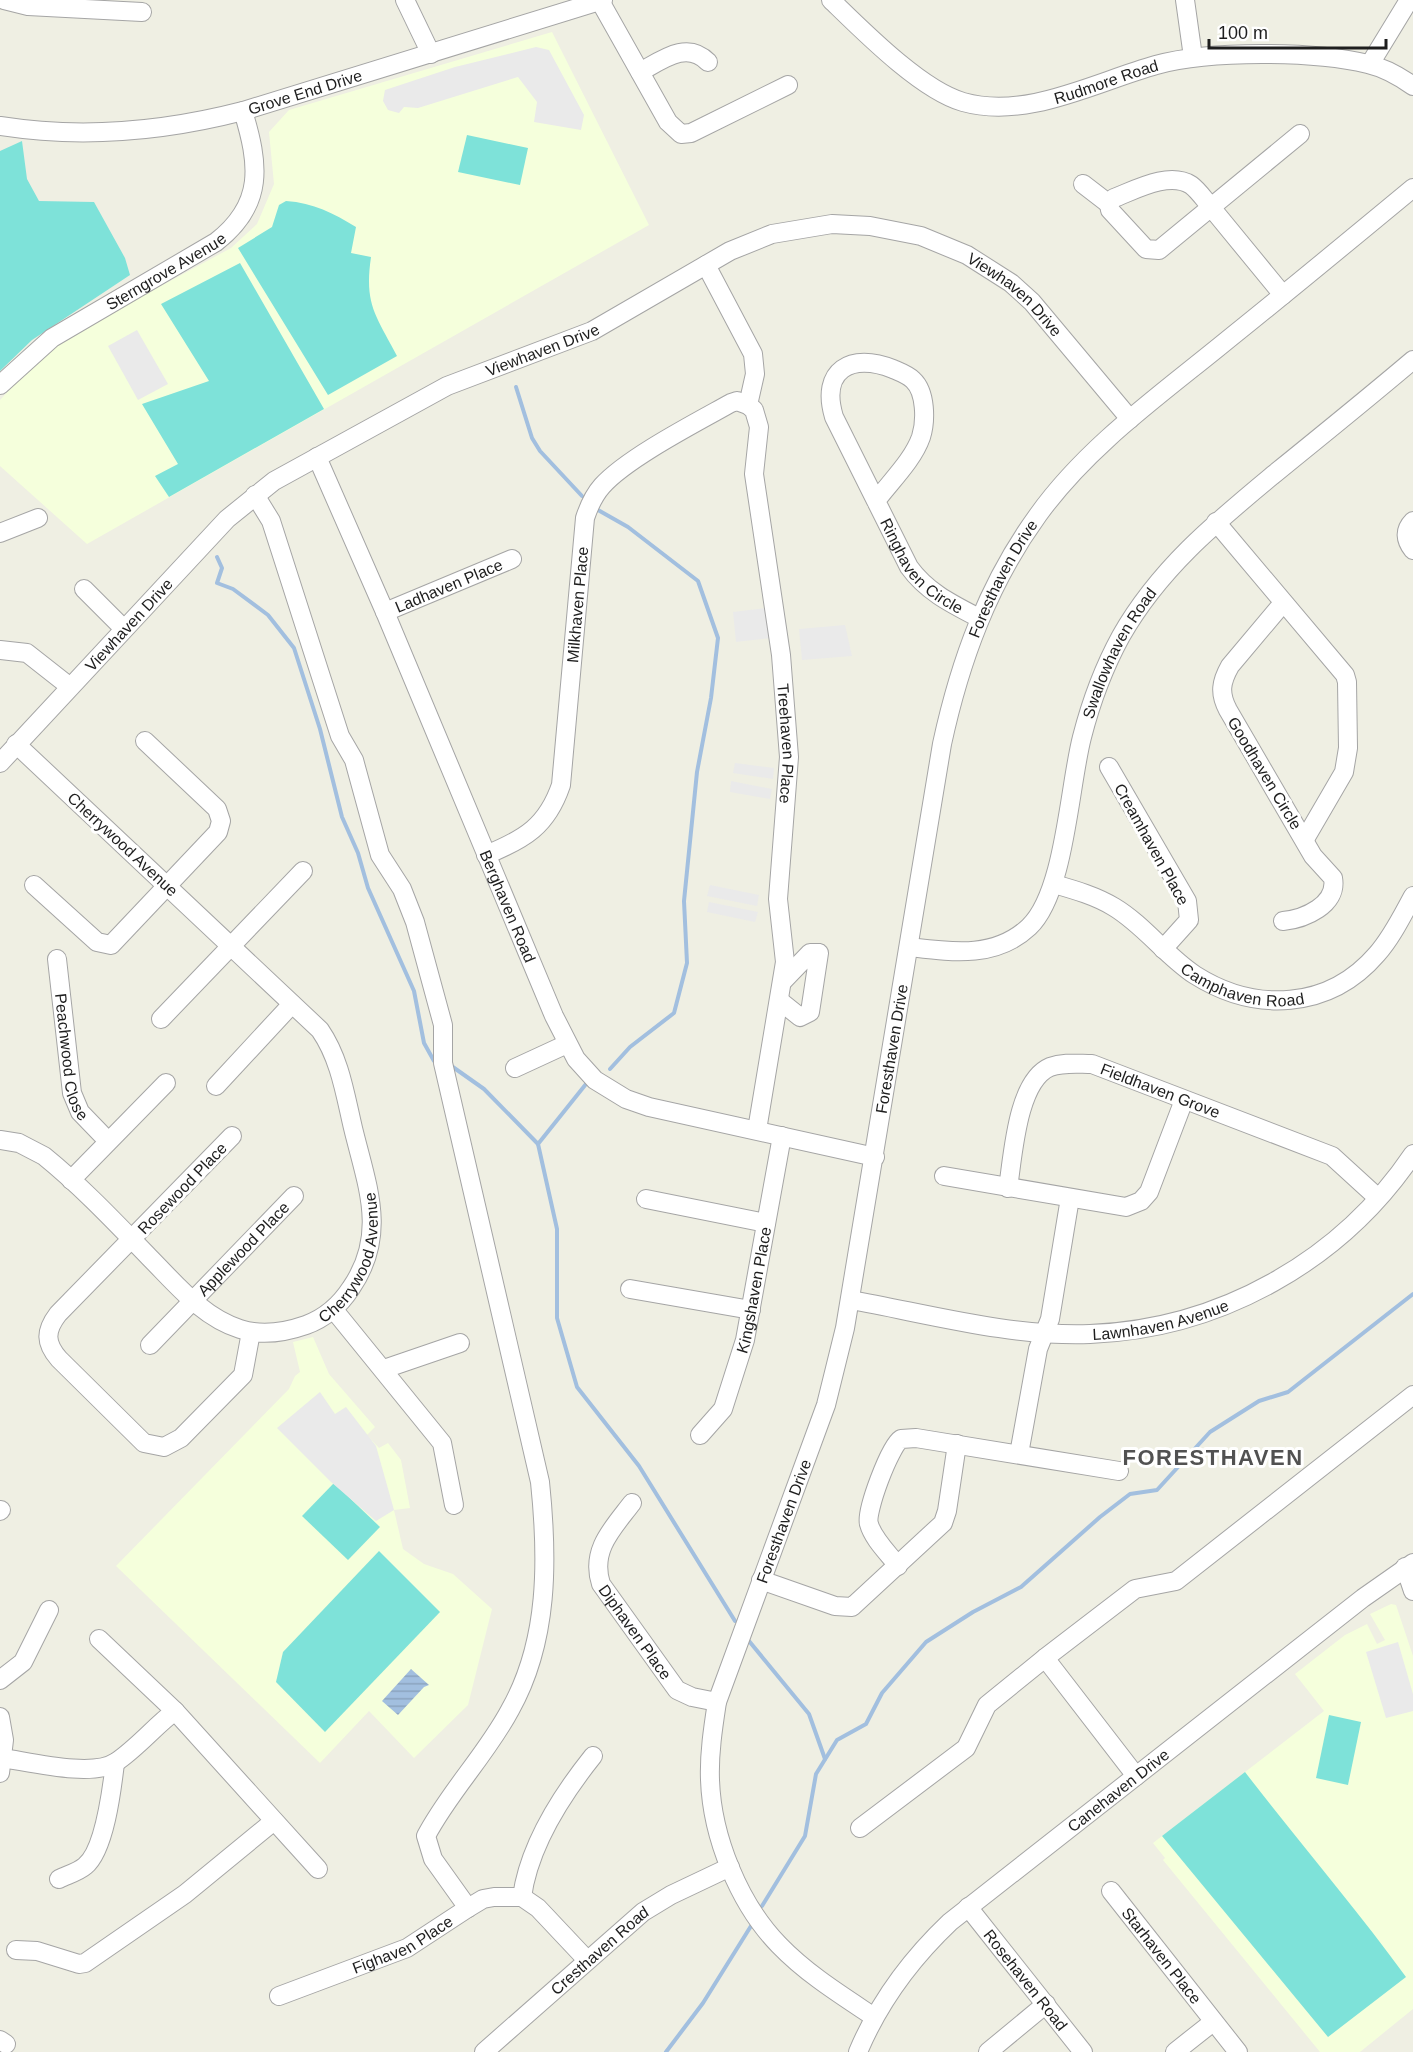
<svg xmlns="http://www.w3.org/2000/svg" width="1413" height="2052" font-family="Arial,sans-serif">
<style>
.education{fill:#f5ffdc}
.pitch{fill:#7ee2d9}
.parking{fill:#eaeaea}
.water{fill:url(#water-rules)}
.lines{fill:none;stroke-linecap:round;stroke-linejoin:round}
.stream{stroke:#a2bfdf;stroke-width:4}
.minor-casing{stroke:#a5a5a5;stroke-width:20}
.minor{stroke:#fff;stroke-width:18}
.labels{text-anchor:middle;stroke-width:6;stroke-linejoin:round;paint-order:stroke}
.street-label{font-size:16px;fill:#1e1e1e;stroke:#fff}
.district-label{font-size:22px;font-weight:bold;letter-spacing:1.5px;fill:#515151;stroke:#fff}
</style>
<defs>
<pattern id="water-rules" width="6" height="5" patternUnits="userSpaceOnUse" patternTransform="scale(1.5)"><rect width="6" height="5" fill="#a2bfdf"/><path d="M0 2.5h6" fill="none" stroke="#8ba4bf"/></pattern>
</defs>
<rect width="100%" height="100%" fill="#efefe3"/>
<g class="education">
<polygon points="552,32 649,225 87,544 0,466 0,400 42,356 76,332 231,248 257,224 274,184 269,132 289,110"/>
<polygon points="313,1337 329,1374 375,1427 367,1435 379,1448 388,1443 401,1460 410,1508 394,1510 403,1549 424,1564 453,1574 492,1609 468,1705 414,1758 369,1711 320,1763 116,1566 289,1389 295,1376 300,1372 293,1342"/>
<polygon points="1391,1604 1396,1605 1413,1656 1413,2009 1360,2052 1320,2052 1163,1860 1165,1858 1153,1843 1324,1711 1295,1674 1345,1635 1367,1624 1377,1644 1385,1640 1370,1614"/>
</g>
<g class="pitch">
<polygon points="467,135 528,148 520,185 458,172"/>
<polygon points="22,141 27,179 39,201 94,202 125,258 130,275 32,340 0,371 0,151"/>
<path d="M286,201C314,203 333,213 356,227L351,253L371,257C364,305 376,315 397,356L328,395L238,248L272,227L279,205Z"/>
<polygon points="240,263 324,409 169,497 155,476 178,464 142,404 209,381 161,304"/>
<polygon points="334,1483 380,1527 348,1560 302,1516"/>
<polygon points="379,1551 440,1612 325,1732 276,1682 283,1652"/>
<polygon points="1329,1715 1361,1722 1348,1785 1316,1778"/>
<path d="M1245,1772C1298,1841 1355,1907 1406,1977L1328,2037L1162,1836Z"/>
</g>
<g class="parking">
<polygon points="536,47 549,50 584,115 581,130 534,122 537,102 518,77 418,108 404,107 399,113 388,110 383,101 385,90 455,67"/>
<polygon points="137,330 168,384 138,400 108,346"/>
<polygon points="767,608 771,638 736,642 733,612"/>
<polygon points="845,625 852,656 802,660 799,629"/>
<polygon points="735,763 774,768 773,779 733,773"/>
<polygon points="731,781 772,789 770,799 730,792"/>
<polygon points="710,885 759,895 757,906 707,896"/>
<polygon points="709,902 758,912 755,922 707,912"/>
<polygon points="320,1392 335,1414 346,1407 376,1446 394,1510 376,1521 331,1482 277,1428"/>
<polygon points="1398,1642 1413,1694 1413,1711 1386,1718 1366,1652"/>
</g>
<polygon class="water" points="411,1669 429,1685 424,1687 398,1715 382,1701"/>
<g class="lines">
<g class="stream">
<polyline points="516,387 532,438 540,451 582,496"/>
<polyline points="598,510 628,527 698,581 718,638 711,698 697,772 684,901 687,963 674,1013 630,1047 610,1069"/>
<polyline points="217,557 222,568 217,583 233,589 268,615 294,648 320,729 342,817 358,853 368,888 414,991 424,1043 434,1061 437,1062"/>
<polyline points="450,1065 484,1089 538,1144"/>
<polyline points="586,1084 538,1144 557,1229 557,1318 577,1387 639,1466 735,1621"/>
<polyline points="749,1641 809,1714 825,1759"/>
<polyline points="762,1906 805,1836 816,1774 837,1740 866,1724 882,1693 926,1642 973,1612 1021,1587 1100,1517 1130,1494 1157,1490 1210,1432 1259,1401 1288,1392 1413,1294"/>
<polyline points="666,2052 703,2003 751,1926"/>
</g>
<g class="minor-casing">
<g id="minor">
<polyline points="4,0 28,6 142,12"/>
<polyline points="405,0 431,54"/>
<path id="s1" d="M831,0C863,31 921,90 963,102C1027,120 1095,82 1156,65C1210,50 1314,51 1368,64C1385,68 1399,76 1413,86"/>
<polyline points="1185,0 1193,57"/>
<polyline points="600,1 668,122 681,134 691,133 788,85"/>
<polyline points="1370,64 1409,0"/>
<path d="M640,72C662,60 687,40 708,62"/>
<path id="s2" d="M0,126C83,139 162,132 243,111L603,0"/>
<polyline points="1083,184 1109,204"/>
<polyline points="706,265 753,354 755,374 748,405"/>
<path d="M1283,295L1210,206C1204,199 1198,190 1191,185C1169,171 1135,190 1114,198L1109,204L1110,210L1146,249L1159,250L1300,134"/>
<path id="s3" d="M0,385L52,338L216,242C265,204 259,164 243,111"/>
<path id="s4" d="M317,457L385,612L554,1016L576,1059L595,1080L626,1099L649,1107L875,1157"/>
<path d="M255,495L271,521L340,736L354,760L380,855L402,889L415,922L443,1025V1063L540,1482C548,1559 549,1641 510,1710C486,1755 449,1792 426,1836L433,1859L468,1908"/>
<path id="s5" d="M876,501C891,481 913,460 921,437C926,421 926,392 913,380C908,375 900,372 893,369C851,352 820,370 834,417L909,567C927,592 952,604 979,618"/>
<path d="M1413,521C1404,530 1405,540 1413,550"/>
<polyline points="1216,522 1345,675 1347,682 1348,748 1344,772 1305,839"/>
<polyline points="0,533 38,518"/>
<polyline points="84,589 124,629"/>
<path id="s6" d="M385,612L512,559"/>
<polyline points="0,650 27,653 69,686"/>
<path id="s7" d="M0,763L227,519L274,481L447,386L592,331L730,251L772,234L832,224L870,226L921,236L967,255L1011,283L1032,302L1130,419"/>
<polyline points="1109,767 1187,901 1189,920 1163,949"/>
<path id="s8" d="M486,855C525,839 547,826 561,785L585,518C589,506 594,495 602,486C627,458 697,422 731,403L737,401L748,405L754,410L759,427L754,474L781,655L789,757L778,899L785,962L757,1130"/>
<path id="s9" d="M1054,884C1075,890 1096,896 1114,907C1144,925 1166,956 1195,975C1255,1013 1329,1010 1377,954C1392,937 1402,916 1413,896"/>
<polyline points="34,885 97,942 111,945 218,832 221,821 217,809 145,741"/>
<path d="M1283,921C1304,919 1338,905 1333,878L1313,856L1228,710C1219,693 1221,682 1230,666L1283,603"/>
<path id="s10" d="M909,947C951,952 995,959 1029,927C1065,893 1069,787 1082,737C1091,702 1104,667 1121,636C1159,569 1215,523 1273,475C1320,437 1367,399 1413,360"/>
<path id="s11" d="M57,959L72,1093L80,1112L108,1141"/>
<polyline points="780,1001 800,1017 810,1012 819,953 810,953 783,981"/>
<polyline points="161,1019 303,871"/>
<polyline points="515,1068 567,1044"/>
<polyline points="216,1086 292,1004"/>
<path d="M232,1136L58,1314C45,1331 45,1343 59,1359L144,1443L164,1447L181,1438L243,1375L251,1332"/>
<path id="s12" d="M0,1140L19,1143L44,1156C81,1186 115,1222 149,1257C176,1284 202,1317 240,1329C261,1336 286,1332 306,1325C325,1318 340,1305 351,1288C388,1234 367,1186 353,1128C345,1094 340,1059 320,1030L16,744"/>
<polyline points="944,1176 1126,1207 1141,1201 1149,1192 1184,1100"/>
<polyline points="71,1180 166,1083"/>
<path id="s13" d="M1008,1188C1013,1156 1017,1081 1050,1067C1064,1062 1078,1064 1092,1064L1332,1156L1378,1198"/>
<polyline points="646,1199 766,1223"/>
<polyline points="630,1289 751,1310"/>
<path id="s14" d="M851,1300C929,1314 1011,1337 1090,1334C1220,1329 1341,1261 1413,1154"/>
<polyline points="334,1310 442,1443 454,1505"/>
<path id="s15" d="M150,1345L294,1196"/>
<polyline points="384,1369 460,1343"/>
<path id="s16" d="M700,1435L723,1409L745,1340L782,1136"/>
<polyline points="1019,1454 1038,1349 1050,1319 1070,1198"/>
<path id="s17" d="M632,1503C613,1528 590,1550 601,1584L677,1690L692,1697L717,1702"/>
<polyline points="0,1511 1,1510"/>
<path d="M898,1566C889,1554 873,1539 869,1524C865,1512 890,1446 901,1439L916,1438L1119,1471"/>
<polyline points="1405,1567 1413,1591"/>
<polyline points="761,1580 835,1606 852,1607 943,1523 947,1511 957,1444"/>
<polyline points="99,1639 175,1711 318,1869"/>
<polyline points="1045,1658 1136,1776"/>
<polyline points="0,1680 23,1662 49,1610"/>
<polyline points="0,1717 4,1740 0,1773"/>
<path d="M2,1758C30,1762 93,1778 116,1762C137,1748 155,1726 175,1711"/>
<polyline points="860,1828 966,1748 987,1705 1045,1658 1135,1589 1176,1581 1413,1395"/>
<path d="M59,1879C67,1875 78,1872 85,1866C105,1850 112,1788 115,1763"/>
<path id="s18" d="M1111,1891L1238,2052"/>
<path d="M522,1897C529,1845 561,1796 593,1756"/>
<path id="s19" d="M968,1907L1083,2052"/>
<polyline points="16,1950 37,1951 79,1964 85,1963 185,1894 274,1821"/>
<path id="s20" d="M279,1996L407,1948L468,1908L483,1899L494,1897H522L538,1908L587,1960"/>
<path id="s21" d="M874,2017C841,1995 807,1974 779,1945C739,1904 712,1837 710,1780C709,1754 713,1728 717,1702L826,1405L845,1328L942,744C960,661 988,584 1038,515C1086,448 1156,398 1220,346C1285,294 1349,241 1413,188"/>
<polyline points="0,2040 6,2044"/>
<path id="s22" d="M484,2052L643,1912L671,1895L730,1867"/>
<path id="s23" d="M858,2052C879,2002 911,1959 950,1922L1363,1598L1413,1563"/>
<polyline points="988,2052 1046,2004"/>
<polyline points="1175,2052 1213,2022"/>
</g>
</g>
<use href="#minor" class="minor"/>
</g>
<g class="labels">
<g class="street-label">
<text dy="6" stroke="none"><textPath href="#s1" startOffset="315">Rudmore Road</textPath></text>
<text dy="6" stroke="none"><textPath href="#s2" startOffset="310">Grove End Drive</textPath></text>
<text dy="6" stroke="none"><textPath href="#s3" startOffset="202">Sterngrove Avenue</textPath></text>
<text dy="6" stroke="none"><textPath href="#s7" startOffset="1214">Viewhaven Drive</textPath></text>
<text dy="6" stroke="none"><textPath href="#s7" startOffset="693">Viewhaven Drive</textPath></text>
<text dy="6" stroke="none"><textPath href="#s5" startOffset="441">Ringhaven Circle</textPath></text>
<text dy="6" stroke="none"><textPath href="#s21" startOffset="1545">Foresthaven Drive</textPath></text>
<text dy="6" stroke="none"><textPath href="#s6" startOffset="69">Ladhaven Place</textPath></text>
<text dy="6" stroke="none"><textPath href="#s8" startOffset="288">Milkhaven Place</textPath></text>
<text dy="6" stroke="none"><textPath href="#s7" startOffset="189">Viewhaven Drive</textPath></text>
<text dy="6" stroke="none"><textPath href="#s10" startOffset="418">Swallowhaven Road</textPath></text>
<text dy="6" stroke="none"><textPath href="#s8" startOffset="928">Treehaven Place</textPath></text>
<text transform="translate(1265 773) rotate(59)" y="6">Goodhaven Circle</text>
<text transform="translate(123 844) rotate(43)" y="6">Cherrywood Avenue</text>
<text transform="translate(1152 844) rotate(61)" y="6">Creamhaven Place</text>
<text dy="6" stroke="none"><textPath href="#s4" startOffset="488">Berghaven Road</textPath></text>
<text dy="6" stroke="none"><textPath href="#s9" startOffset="220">Camphaven Road</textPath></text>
<text dy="6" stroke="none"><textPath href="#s21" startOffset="1059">Foresthaven Drive</textPath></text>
<text dy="6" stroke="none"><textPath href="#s11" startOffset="99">Peachwood Close</textPath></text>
<text dy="6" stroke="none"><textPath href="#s13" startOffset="248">Fieldhaven Grove</textPath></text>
<text transform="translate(182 1188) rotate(-46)" y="6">Rosewood Place</text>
<text dy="6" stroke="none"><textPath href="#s15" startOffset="134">Applewood Place</textPath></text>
<text dy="6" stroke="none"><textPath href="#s12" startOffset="465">Cherrywood Avenue</textPath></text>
<text dy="6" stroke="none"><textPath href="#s16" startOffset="158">Kingshaven Place</textPath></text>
<text dy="6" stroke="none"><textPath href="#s14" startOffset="314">Lawnhaven Avenue</textPath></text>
<text dy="6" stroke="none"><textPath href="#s21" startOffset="573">Foresthaven Drive</textPath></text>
<text dy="6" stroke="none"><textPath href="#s17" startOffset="150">Diphaven Place</textPath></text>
<text dy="6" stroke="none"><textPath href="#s23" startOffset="374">Canehaven Drive</textPath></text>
<text dy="6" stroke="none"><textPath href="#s20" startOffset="134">Fighaven Place</textPath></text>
<text dy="6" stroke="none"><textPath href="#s22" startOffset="154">Cresthaven Road</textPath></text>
<text dy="6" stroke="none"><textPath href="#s18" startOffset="82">Starhaven Place</textPath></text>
<text dy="6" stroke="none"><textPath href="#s19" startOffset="93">Rosehaven Road</textPath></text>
</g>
<g class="district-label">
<text x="1213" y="1465">FORESTHAVEN</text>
</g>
</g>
<path d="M1209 39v9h177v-9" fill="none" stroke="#1e1e1e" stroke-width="3"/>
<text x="1218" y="39" font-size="18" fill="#1e1e1e" stroke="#ffffff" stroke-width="4.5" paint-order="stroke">100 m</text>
</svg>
